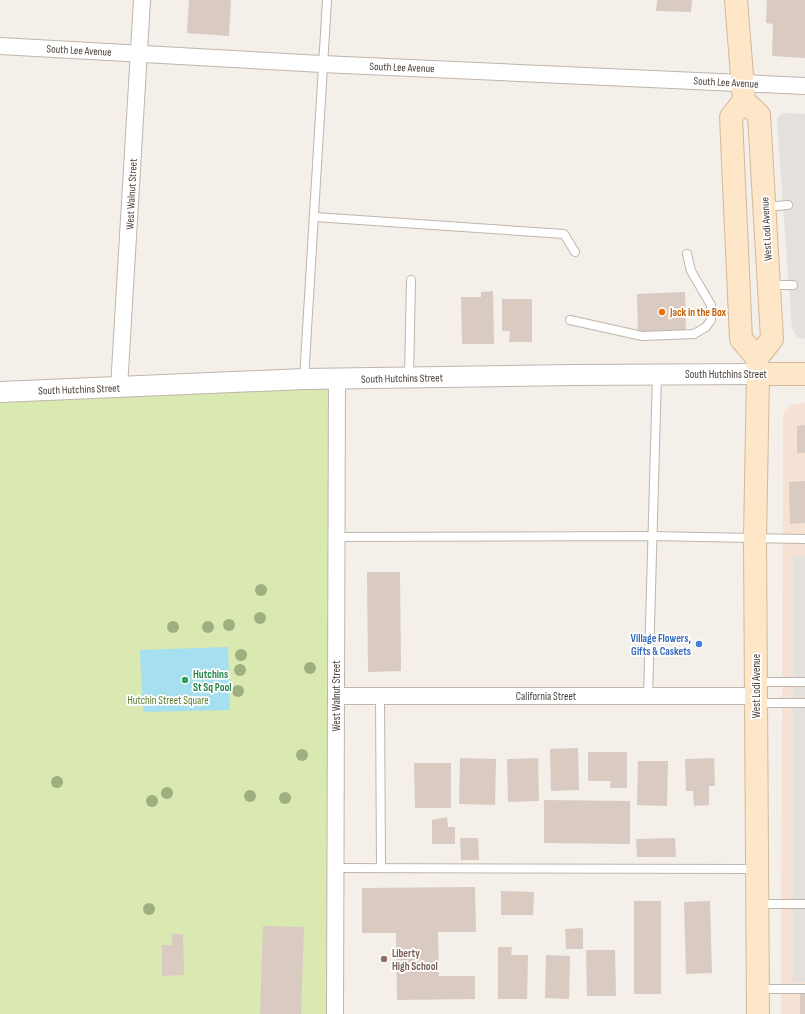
<svg xmlns="http://www.w3.org/2000/svg" width="805" height="1014" font-family="'Sofia Sans Condensed',sans-serif">
<style>
.commercial{fill:#f6e1d5}
.green{fill:#dae8b2}
.parking{fill:#e3e0de}
.water{fill:#a6e0f0}
.building{fill:#d9cbc1}
.lines{fill:none;stroke-linecap:round;stroke-linejoin:round}
.service-casing{stroke:#c0b5ab;stroke-width:10}
.minor-casing{stroke:#c0b5ab;stroke-width:18}
.tertiary-casing{stroke:#c0b5ab;stroke-width:22}
.secondary-casing{stroke:#d4b999;stroke-width:24}
.service{stroke:#fff;stroke-width:8}
.minor{stroke:#fff;stroke-width:16}
.tertiary{stroke:#fff;stroke-width:20}
.secondary{stroke:#fee7c9;stroke-width:22}
.tree{fill:#9eaf80}
.food-dot{fill:#e8710a;stroke:#fff;stroke-width:1.5}
.shop-dot{fill:#3f7fe0;stroke:#fff;stroke-width:1.5}
.leisure-dot{fill:#2e9e5b;stroke:#fff;stroke-width:1.5}
.education-dot{fill:#8d6e63;stroke:#fff;stroke-width:1.5}
.labels{text-anchor:middle;stroke-width:3.5;stroke-linejoin:round;paint-order:stroke}
.street-label{font-size:11px;fill:#483e37;stroke:#fff}
.food-label{font-size:11px;font-weight:bold;fill:#c56008;stroke:#fff;text-anchor:start}
.shop-label{font-size:11px;font-weight:bold;fill:#366cbe;stroke:#fff;text-anchor:end}
.leisure-label{font-size:11px;font-weight:bold;fill:#27864d;stroke:#fff;text-anchor:start}
.park-label{font-size:11px;fill:#587a2a;stroke:#fff}
.education-label{font-size:11px;font-weight:bold;fill:#785e54;stroke:#fff;text-anchor:start}
</style>
<rect width="100%" height="100%" fill="#f4efe9"/>
<polygon class="commercial" points="805,403 805,1014 781,1014 783,421 784,412 792,405"/>
<polygon class="green" points="337,379 335,1014 0,1014 0,387"/>
<g class="parking">
<polygon points="784,113 805,114 805,339 797,337 792,328 777,121 778,117"/>
<polygon points="794,557 805,557 805,982 793,982"/>
</g>
<polygon class="water" points="228,647 230,710 143,712 140,650"/>
<g class="building">
<polygon points="189,0 231,0 229,36 187,33"/>
<polygon points="657,0 692,0 691,12 656,11"/>
<polygon points="767,0 805,0 805,58 772,56 773,24 766,23"/>
<polygon points="493,291 494,344 462,344 461,297 481,297 481,292"/>
<polygon points="685,292 686,331 638,333 637,294"/>
<polygon points="502,299 532,299 532,342 509,342 510,331 502,331"/>
<polygon points="805,425 805,453 797,453 797,426"/>
<polygon points="805,481 805,523 790,524 789,482"/>
<polygon points="367,572 400,572 401,671 368,672"/>
<polygon points="578,748 579,790 551,791 550,749"/>
<polygon points="588,752 627,752 627,788 610,788 611,781 588,781"/>
<polygon points="460,758 496,759 495,805 459,804"/>
<polygon points="538,758 539,801 508,802 507,759"/>
<polygon points="714,758 715,786 709,786 709,805 694,806 693,791 686,791 685,759"/>
<polygon points="638,761 668,761 667,806 637,805"/>
<polygon points="414,763 451,763 451,808 415,808"/>
<polygon points="544,800 630,801 630,844 544,843"/>
<polygon points="447,817 448,827 455,827 455,844 432,844 432,820"/>
<polygon points="460,838 478,838 479,860 461,860"/>
<polygon points="675,838 676,857 637,857 636,839"/>
<polygon points="475,887 476,932 438,932 439,976 475,976 475,999 397,1000 396,933 362,933 362,888"/>
<polygon points="501,891 534,892 533,915 501,915"/>
<rect x="634" y="901" width="27" height="93"/>
<polygon points="710,901 712,973 686,974 684,902"/>
<polygon points="263,926 304,927 301,1014 260,1014"/>
<polygon points="583,928 583,949 566,949 565,929"/>
<polygon points="172,934 183,934 184,975 162,976 162,945 172,945"/>
<polygon points="498,947 512,947 511,955 528,955 527,999 498,999"/>
<polygon points="586,950 615,950 616,996 587,996"/>
<polygon points="546,955 570,956 569,999 545,998"/>
<rect x="800" y="994" width="5" height="20"/>
</g>
<g class="lines">
<g class="service-casing">
<g id="service">
<polyline points="765,207 788,205"/>
<polyline points="315,217 564,234 575,252"/>
<polyline points="770,285 793,285"/>
<polyline points="570,320 642,336 694,334 706,327 711,320 711,305 691,271 687,254"/>
<polyline points="409,377 411,280"/>
<polyline points="304,379 327,0"/>
<polyline points="337,537 652,536 805,539"/>
<polyline points="756,682 805,682"/>
<polyline points="380,696 381,868"/>
<polyline points="648,696 657,375"/>
<polyline points="757,703 805,703"/>
<polyline points="336,868 756,869"/>
<polyline points="757,904 805,904"/>
<polyline points="758,989 805,989"/>
</g>
</g>
<g class="minor-casing">
<g id="minor">
<polyline points="0,46 322,64 805,86"/>
<polyline points="119,388 142,0"/>
<polyline points="336,696 756,696"/>
<polyline points="335,1014 337,379"/>
</g>
</g>
<g class="tertiary-casing">
<polyline id="tertiary" points="0,392 304,379 573,375 758,374"/>
</g>
<g class="secondary-casing">
<g id="secondary">
<polyline points="736,0 744,101 731,117 741,339 757,358 758,374 755,539 758,1014"/>
<polyline points="744,101 759,115 772,339 757,358"/>
<polyline points="758,374 805,374"/>
</g>
</g>
<use href="#service" class="service"/>
<use href="#minor" class="minor"/>
<use href="#tertiary" class="tertiary"/>
<use href="#secondary" class="secondary"/>
</g>
<g class="tree">
<circle cx="261" cy="590" r="6"/>
<circle cx="260" cy="618" r="6"/>
<circle cx="229" cy="625" r="6"/>
<circle cx="173" cy="627" r="6"/>
<circle cx="208" cy="627" r="6"/>
<circle cx="241" cy="655" r="6"/>
<circle cx="310" cy="668" r="6"/>
<circle cx="240" cy="670" r="6"/>
<circle cx="238" cy="691" r="6"/>
<circle cx="302" cy="755" r="6"/>
<circle cx="57" cy="782" r="6"/>
<circle cx="167" cy="793" r="6"/>
<circle cx="250" cy="796" r="6"/>
<circle cx="285" cy="798" r="6"/>
<circle cx="152" cy="801" r="6"/>
<circle cx="149" cy="909" r="6"/>
</g>
<circle class="food-dot" cx="662" cy="312" r="4"/>
<circle class="shop-dot" cx="699" cy="644" r="4"/>
<circle class="leisure-dot" cx="185" cy="680" r="4"/>
<circle class="education-dot" cx="384" cy="959" r="4"/>
<g class="labels">
<g class="street-label">
<text transform="translate(79 50) rotate(3)" y="4">South Lee Avenue</text>
<text transform="translate(402 67) rotate(2)" y="4">South Lee Avenue</text>
<text transform="translate(726 82) rotate(3)" y="4">South Lee Avenue</text>
<text transform="translate(131 194) rotate(-87)" y="4">West Walnut Street</text>
<text transform="translate(766 229) rotate(-93)" y="4">West Lodi Avenue</text>
<text x="726" y="378">South Hutchins Street</text>
<text transform="translate(402 378) rotate(-1)" y="4">South Hutchins Street</text>
<text transform="translate(79 389) rotate(-2)" y="4">South Hutchins Street</text>
<text transform="translate(756 686) rotate(-90)" y="4">West Lodi Avenue</text>
<text transform="translate(336 696) rotate(-90)" y="4">West Walnut Street</text>
<text x="546" y="700">California Street</text>
</g>
<g class="food-label">
<text x="670" y="316">Jack in the Box</text>
</g>
<g class="shop-label">
<text x="691" y="642">Village Flowers,<tspan x="691" dy="13">Gifts &amp; Caskets</tspan></text>
</g>
<g class="leisure-label">
<text x="193" y="678">Hutchins<tspan x="193" dy="13">St Sq Pool</tspan></text>
</g>
<g class="park-label">
<text x="168" y="704">Hutchin Street Square</text>
</g>
<g class="education-label">
<text x="392" y="957">Liberty<tspan x="392" dy="13">High School</tspan></text>
</g>
</g>
</svg>
